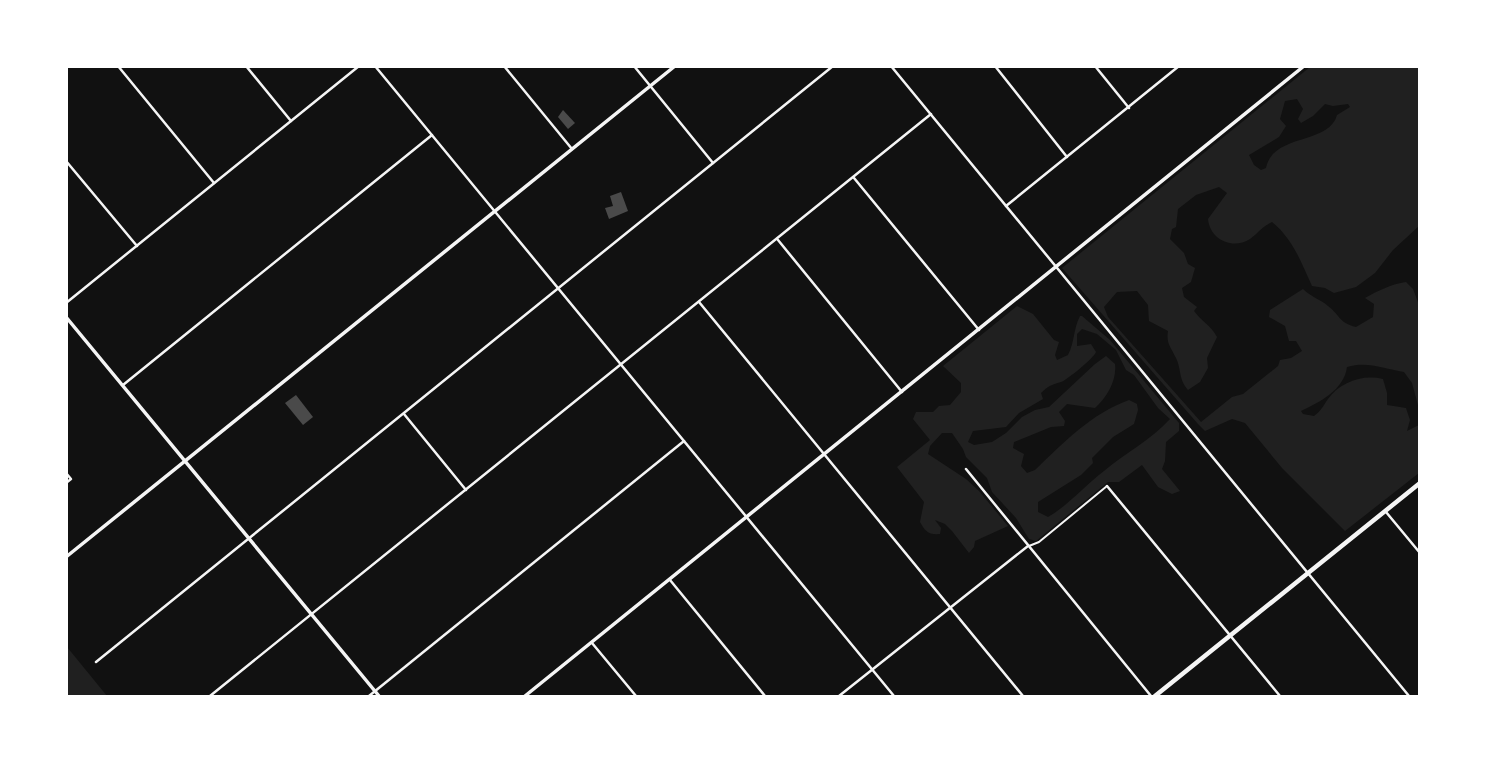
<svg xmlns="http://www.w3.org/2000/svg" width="1486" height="763" font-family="Raleway,sans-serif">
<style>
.green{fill:#202020;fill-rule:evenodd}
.building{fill:#4a4a4a}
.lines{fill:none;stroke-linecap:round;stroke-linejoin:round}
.service{stroke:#f5f5f5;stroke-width:2}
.minor{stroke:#f5f5f5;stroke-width:2.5}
.tertiary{stroke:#f5f5f5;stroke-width:3.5}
.secondary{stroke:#f5f5f5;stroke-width:4.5}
</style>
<rect width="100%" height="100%" fill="#111"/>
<g class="green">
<path d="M1310,67H1419V226L1393,250L1375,273L1356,287L1334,293L1325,288L1312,286C1301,262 1293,239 1272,222C1263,226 1258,233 1250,239C1233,250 1210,240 1208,219L1227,193L1219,187L1196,195L1178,209L1176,227L1172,229L1170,239L1184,253L1188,264L1195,268L1191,282L1182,288L1184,297L1197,307L1194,311C1202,322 1211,325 1217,337L1207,358L1208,368L1200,382L1188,390C1178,378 1182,371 1176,358C1171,347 1166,344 1168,331L1149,321L1148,305L1137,291L1117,292L1104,307L1108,317L1201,422L1232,397L1243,394L1278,366L1280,360L1291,358L1302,351L1296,341H1289L1285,326L1269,317L1270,310L1303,289C1311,297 1320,299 1328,306C1340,315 1339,323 1356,327L1373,317L1374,304L1365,298C1377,291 1392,284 1406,282L1413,289L1419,305V409L1412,383L1404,372C1384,369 1368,361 1347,367C1344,390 1320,402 1301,411L1303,414L1314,416C1321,411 1323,406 1328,399C1340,382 1363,374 1383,379L1387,393V405L1406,408L1410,420L1407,431L1419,425V473L1345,531L1282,468L1245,423L1232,419L1205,431L1198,424L1062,268ZM1297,99L1303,109L1298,119L1301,123L1313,116L1325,104L1333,106L1348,104L1350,107L1337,115C1329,145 1273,133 1266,168L1261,170L1254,165L1249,155L1279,137L1286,126L1280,119L1285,101Z"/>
<path d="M1017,306L1033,314L1054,340L1059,342L1055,355L1057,360L1068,355C1075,341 1073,330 1080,316H1082L1110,340L1179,423V431L1166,442L1165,461L1162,469L1180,491L1172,494L1158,487L1142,465L1119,482H1108L1036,541L1029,539L1016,518L992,492L987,478L966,457L963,449L952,433H942L930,446L928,454L966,479L979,491L1008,526L975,541L974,547L969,553L952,531L945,524L935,520L941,528L940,534C928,535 925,531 920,522L924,502L897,467L930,440L913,419L916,412H933L939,406L950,405L961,392V383L943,366ZM1082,329L1097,334L1116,350L1126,370L1134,375L1158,408L1170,419C1151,440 1125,453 1104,471C1084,486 1070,504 1048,517L1038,512V502L1081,475L1093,463L1092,458L1113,437L1134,424L1138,410L1137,404L1129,400C1092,413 1063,443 1035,470L1027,473L1021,466L1024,454L1013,448L1014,442L1051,427L1064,426L1065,421L1059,412L1067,404L1095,408C1107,397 1117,380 1115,364L1106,356L1095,364L1049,407L1035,410L1022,417L1006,433L992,442L974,445L968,442L973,431L1006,427L1019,413L1043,399L1041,393C1048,386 1051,385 1061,382C1067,380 1094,358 1096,352L1091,344L1077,346V334Z"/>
<polygon points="66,647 67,647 107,696 67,696"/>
</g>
<g class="building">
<polygon points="563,110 575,123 568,129 558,117"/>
<polygon points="621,192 628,211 609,219 605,208 613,206 610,196"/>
<polygon points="296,395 313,417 303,425 285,403"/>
</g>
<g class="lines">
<polyline class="service" points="1029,546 1039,542 1107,486"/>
<g class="minor">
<polyline points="118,66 214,183"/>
<polyline points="246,66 291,121"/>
<polyline points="375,66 894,696"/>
<polyline points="504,66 572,149"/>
<polyline points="634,66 713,163"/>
<polyline points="891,66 1409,696"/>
<polyline points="995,66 1067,157"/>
<polyline points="1095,66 1129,108"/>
<polyline points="66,161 137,246"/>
<polyline points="854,178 979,330"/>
<polyline points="1006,206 1179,66"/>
<polyline points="778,240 902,392"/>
<polyline points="699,302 1023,696"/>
<polyline points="66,303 359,66"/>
<polyline points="123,385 432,135"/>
<polyline points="404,414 466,490"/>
<polyline points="966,469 1151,696"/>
<polyline points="66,473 71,479 66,483"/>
<polyline points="1107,486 1280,696"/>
<polyline points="1386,512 1420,553"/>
<polyline points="670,580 765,696"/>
<polyline points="592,643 636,696"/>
<polyline points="96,662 833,66"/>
<polyline points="210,696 931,114"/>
<polyline points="369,696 684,441"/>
<polyline points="839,696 1028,546"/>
</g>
<g class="tertiary">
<polyline points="66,317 379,696"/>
<polyline points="66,557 675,66"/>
<polyline points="525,696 1304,66"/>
</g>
<polyline class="secondary" points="1155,696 1420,483"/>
</g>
<rect width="1486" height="763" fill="none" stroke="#ffffff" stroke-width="136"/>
</svg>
